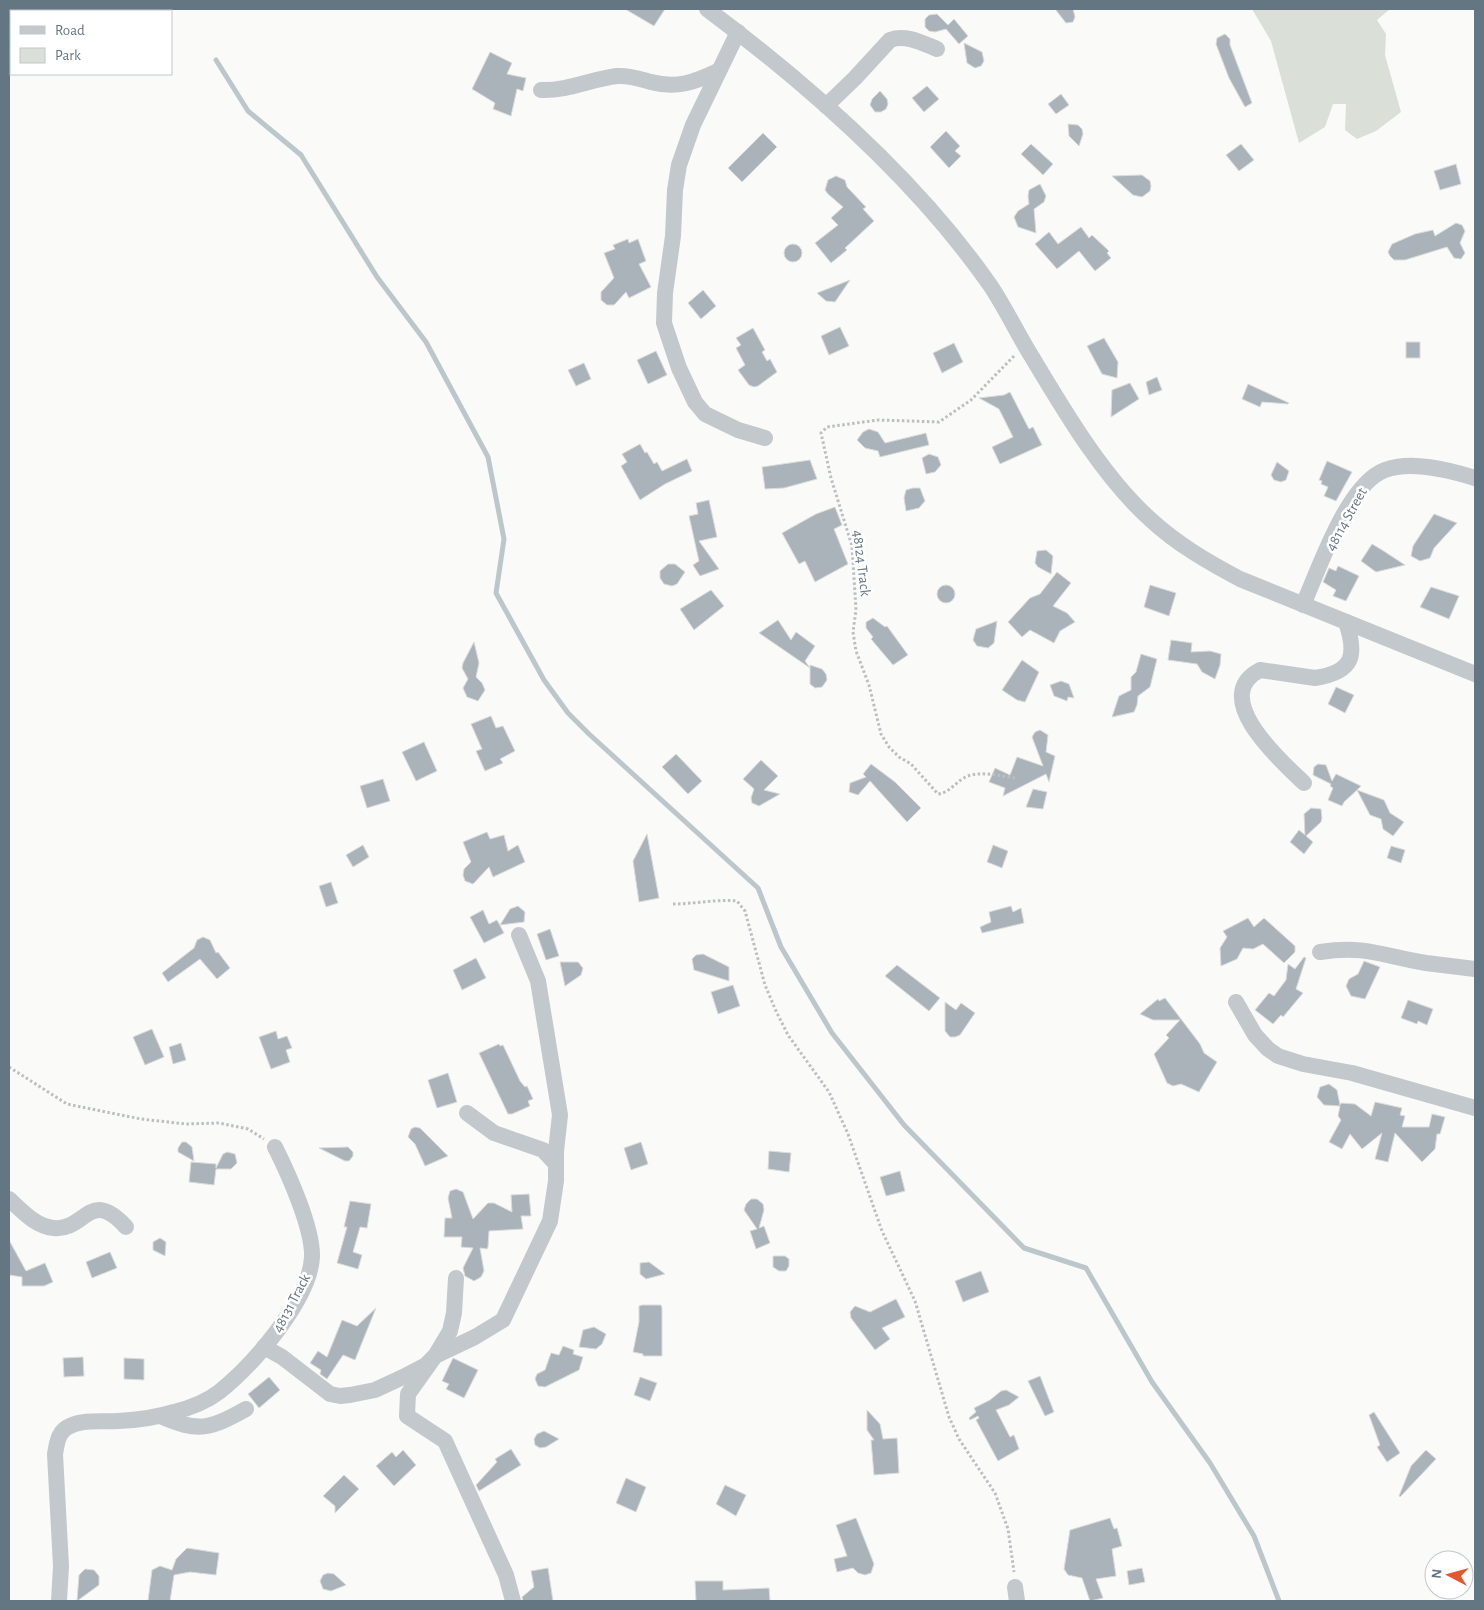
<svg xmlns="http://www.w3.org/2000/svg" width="1484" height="1610" font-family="'Alegreya Sans',sans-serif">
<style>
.green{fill:#dadfd7}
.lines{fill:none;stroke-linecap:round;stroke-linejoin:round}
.stream{stroke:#bbc7cb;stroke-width:5}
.building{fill:#aab3b9;stroke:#dcdcda}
.path{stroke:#bbbfc2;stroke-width:3;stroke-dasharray:2.5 2.5;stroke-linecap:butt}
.minor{stroke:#c3c8cc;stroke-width:16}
.labels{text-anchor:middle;stroke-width:5;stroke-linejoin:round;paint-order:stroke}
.street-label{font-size:15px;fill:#657683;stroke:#fff}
</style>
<rect width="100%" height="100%" fill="#fafaf8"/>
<polygon class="green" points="1252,9 1390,9 1377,20 1386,34 1385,55 1401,112 1376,131 1357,139 1345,130 1346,104 1333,104 1325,127 1299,143 1271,41"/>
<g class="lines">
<polyline class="stream" points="216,60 248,111 301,155 377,277 426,342 488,457 504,539 496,593 544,680 568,713 589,734 758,888 781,947 832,1033 904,1125 1024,1248 1086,1268 1152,1382 1210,1463 1254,1536 1279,1601"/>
</g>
<g class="building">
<polygon points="625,9 665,9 654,26"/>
<polygon points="1055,9 1073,9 1075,17 1073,22 1066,23"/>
<polygon points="937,14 948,25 954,19 968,36 959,44 946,29 935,32 929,31 925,27 925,19 929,15"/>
<polygon points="1225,34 1230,39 1230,45 1252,103 1245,107 1229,78 1216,44 1217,38"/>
<polygon points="964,43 982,52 984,61 981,66 975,68 967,63"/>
<polygon points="490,52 512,63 507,74 526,78 523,91 517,89 511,116 493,109 495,103 472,89"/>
<polygon points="927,86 939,99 924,112 912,98"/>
<polygon points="880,91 887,99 888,104 886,109 881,112 875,112 870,105 872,99"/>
<polygon points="1061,94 1069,105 1056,114 1048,104"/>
<polygon points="1068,124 1078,125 1082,129 1083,134 1079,146 1069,136"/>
<polygon points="946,131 960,146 955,151 961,156 949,168 930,147"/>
<polygon points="763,133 777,147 742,182 728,168"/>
<polygon points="1031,144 1053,164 1043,175 1021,154"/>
<polygon points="1241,144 1254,160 1239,171 1226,155"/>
<polygon points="1456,164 1461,184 1440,190 1434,171"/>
<polygon points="1142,175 1150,181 1151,186 1150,191 1142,197 1133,195 1112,176"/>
<polygon points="836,176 845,180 847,187 866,207 863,209 874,221 845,248 847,250 831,263 815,243 838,225 831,218 843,207 828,194 825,190 828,180"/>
<polygon points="1040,184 1046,196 1044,202 1034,209 1036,233 1018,227 1014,217 1018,211 1029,204 1028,196 1029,190"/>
<polygon points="1456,223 1462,225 1465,231 1460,243 1465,253 1461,259 1454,258 1447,247 1405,260 1394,260 1390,256 1388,252 1392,244 1415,234 1433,230 1435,236"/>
<polygon points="1081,227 1089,238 1092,235 1109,251 1107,253 1111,258 1095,271 1079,251 1057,269 1035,244 1049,232 1058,244"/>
<polygon points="628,239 629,243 638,239 646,261 639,264 651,287 629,298 626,292 614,305 607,305 601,300 601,292 614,278 604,253 615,249 613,245"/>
<circle cx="793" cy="253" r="9"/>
<polygon points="850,280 835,302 826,301 817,293"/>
<polygon points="703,290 716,306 701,319 688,303"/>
<polygon points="840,327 849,346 829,355 821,336"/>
<polygon points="753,328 765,350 762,352 767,361 770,359 777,372 758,386 754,387 749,385 738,370 745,365 736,348 741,345 736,338"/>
<polygon points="1104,338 1118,362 1117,378 1102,374 1087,346"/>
<rect x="1406" y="342" width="14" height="16"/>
<polygon points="954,343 963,362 942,373 933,353"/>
<polygon points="656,351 667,375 648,384 637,360"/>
<polygon points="584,363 591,379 576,386 568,370"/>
<polygon points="1157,377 1162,390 1149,395 1146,382"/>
<polygon points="1130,383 1139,399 1111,417 1112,390"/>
<polygon points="1248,384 1289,403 1288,404 1262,402 1260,407 1242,399"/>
<polygon points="1010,392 1029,429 1033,427 1042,445 1000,464 992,447 1013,437 999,409 979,398 1004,395"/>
<polygon points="869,429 878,432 885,443 926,433 929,445 880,457 878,451 865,448 857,440 863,432"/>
<polygon points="640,444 645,453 647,452 654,464 657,462 662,471 687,459 692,471 665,484 640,500 621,466 627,462 622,454"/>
<polygon points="929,454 938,457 941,465 935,472 926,474 922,458"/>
<polygon points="810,460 817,479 784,488 765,489 762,467"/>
<polygon points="1327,461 1352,472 1336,501 1324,496 1328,487 1321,484 1322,481 1319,480"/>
<polygon points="1277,462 1289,471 1286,480 1281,482 1274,480 1271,475"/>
<polygon points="913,488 920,488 925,501 919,508 906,511 904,498 906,490"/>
<polygon points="709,500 717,537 699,541 719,569 700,576 693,565 699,561 689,516 698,514 696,503"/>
<polygon points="835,507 842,525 834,529 848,564 815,582 805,561 799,564 782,533 816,514"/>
<polygon points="1434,514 1457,523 1434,548 1430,558 1420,561 1411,556 1413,546"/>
<polygon points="1372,544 1382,550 1405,565 1376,572 1361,561"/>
<polygon points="1046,550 1053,556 1051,574 1038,567 1035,563 1037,551"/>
<polygon points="668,564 675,564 685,572 677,584 672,586 664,584 660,578 660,571"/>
<polygon points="1338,566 1359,576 1346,601 1333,596 1336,590 1323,582 1329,568 1336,571"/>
<polygon points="1057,572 1071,583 1053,606 1067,613 1075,622 1060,631 1054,643 1030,630 1022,637 1008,622 1030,598 1040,594"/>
<polygon points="1150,585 1176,593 1169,616 1144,607"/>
<circle cx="946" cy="594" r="9"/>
<polygon points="1431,587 1459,596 1449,619 1420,607"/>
<polygon points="711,590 724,606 694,630 680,609"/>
<polygon points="873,618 885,627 887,626 908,655 893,665 871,639 873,637 866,628 866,622"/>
<polygon points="778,620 791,640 796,632 815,646 805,661 810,668 810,665 822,669 826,674 827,680 822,687 815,688 810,684 810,668 759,633"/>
<polygon points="997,621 994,643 988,648 977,646 973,640 976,629"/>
<polygon points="1171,640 1192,643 1191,652 1210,651 1221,654 1220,665 1215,679 1202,672 1197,664 1168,660"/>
<polygon points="474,642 479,663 476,677 482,683 485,690 478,701 467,697 463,688 468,679 462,668 463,663"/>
<polygon points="1141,654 1157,659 1150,687 1138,696 1137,705 1134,712 1112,717 1119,696 1131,690 1131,677 1136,672"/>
<polygon points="1022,660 1039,672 1025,702 1017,700 1002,690"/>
<polygon points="1061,681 1069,684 1074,698 1068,697 1067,701 1054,696 1050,685"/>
<polygon points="1336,687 1354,695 1345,713 1328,704"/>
<polygon points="491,716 496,728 503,726 515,751 500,759 503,763 485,771 476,751 482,749 471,724"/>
<polygon points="1040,730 1048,735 1046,752 1055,756 1049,782 1046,774 1003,796 1005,788 989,782 995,768 1010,775 1017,757 1043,766 1032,737 1035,732"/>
<polygon points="424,742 437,771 416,781 402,752"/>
<polygon points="676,754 702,781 688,794 662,767"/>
<polygon points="761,760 778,776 764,790 780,794 759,806 752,803 751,798 754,789 743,779"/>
<polygon points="871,764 895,782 921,808 907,822 870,781 858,795 849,792 850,783 866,777 863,774"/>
<polygon points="1318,764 1326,765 1332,781 1336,774 1361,786 1357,790 1384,800 1390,813 1404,822 1393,836 1383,829 1381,819 1370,815 1357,790 1344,802 1342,806 1328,800 1333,788 1330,786 1331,784 1313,775 1314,767"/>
<polygon points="383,779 390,801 367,808 360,786"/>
<polygon points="1033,789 1047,792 1043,809 1026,807"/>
<polygon points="1311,808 1321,809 1322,818 1321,822 1306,836 1313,842 1304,854 1290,842 1299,830 1305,835 1304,814"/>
<polygon points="487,832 490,839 504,835 508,851 518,845 525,862 493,877 489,867 473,884 465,881 463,875 464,869 471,862 463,842"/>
<polygon points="647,834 659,898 639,902 633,861"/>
<polygon points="363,845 369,857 353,867 346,855"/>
<polygon points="993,845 1008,851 1002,868 987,862"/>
<polygon points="1391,846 1405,850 1401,863 1387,858"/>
<polygon points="331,882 338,903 326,907 319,886"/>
<polygon points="518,906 525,912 524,922 500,925 510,909"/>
<polygon points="1011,906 1013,912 1021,908 1024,923 982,933 980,927 991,922 989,912"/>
<polygon points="483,910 489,924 497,920 504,933 484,943 470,917"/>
<polygon points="1248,918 1254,927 1264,918 1295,946 1295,952 1284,963 1263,944 1253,949 1243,948 1237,959 1221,966 1220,948 1227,937 1223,931"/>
<polygon points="550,929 559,956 546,960 537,934"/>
<polygon points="203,937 210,940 216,953 218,952 230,968 217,979 200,959 168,982 162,973 194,948 197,940"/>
<polygon points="703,954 729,967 729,981 694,970 692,959 696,955"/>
<polygon points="1304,957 1306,958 1296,989 1303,993 1283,1017 1281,1015 1273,1024 1255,1010 1269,993 1274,996 1286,980 1288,964 1295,969"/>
<polygon points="476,958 486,978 462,990 453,970"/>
<polygon points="1364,961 1380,967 1365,999 1351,996 1346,986 1349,979 1358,974"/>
<polygon points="560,962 578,962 583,968 581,975 565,986"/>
<polygon points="897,965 940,998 929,1011 885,976"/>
<polygon points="733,985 740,1006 718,1014 711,992"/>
<polygon points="1165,998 1200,1044 1204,1053 1217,1062 1199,1092 1181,1084 1173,1086 1167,1083 1154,1054 1169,1038 1166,1035 1180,1020 1153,1020 1140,1014 1158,999 1159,1001"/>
<polygon points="1408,1000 1433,1009 1427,1025 1418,1021 1417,1024 1401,1018"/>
<polygon points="945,1002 956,1010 961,1003 975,1013 960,1035 955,1037 950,1037 945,1031"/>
<polygon points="152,1029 164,1057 145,1065 133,1037"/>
<polygon points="276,1031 278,1039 287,1036 292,1048 286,1050 290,1062 271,1069 259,1037"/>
<polygon points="181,1043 186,1060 173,1064 169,1047"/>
<polygon points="499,1044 500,1046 503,1045 520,1081 525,1087 527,1086 533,1099 528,1101 530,1106 512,1114 508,1114 479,1053"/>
<polygon points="448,1073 457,1102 437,1108 428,1080"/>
<polygon points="1329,1084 1337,1090 1340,1105 1341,1103 1355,1104 1371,1116 1375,1102 1402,1108 1400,1115 1405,1116 1402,1127 1429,1127 1432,1114 1445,1117 1440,1134 1437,1134 1435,1149 1422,1162 1395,1133 1388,1162 1375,1159 1382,1133 1362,1149 1350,1134 1342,1149 1329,1142 1341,1120 1338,1116 1340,1106 1324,1105 1317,1097 1320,1087"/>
<polygon points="415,1127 420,1128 448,1156 425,1166 415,1144 408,1137 411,1129"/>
<polygon points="182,1142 186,1142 192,1147 194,1161 178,1152 178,1148"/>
<polygon points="641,1142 648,1164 631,1170 624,1148"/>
<polygon points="348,1147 353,1152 353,1156 349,1161 345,1161 319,1148"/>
<polygon points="769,1151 791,1153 789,1172 768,1169"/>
<polygon points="227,1152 235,1154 237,1163 231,1169 216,1169 214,1185 189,1182 191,1162 216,1164 216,1168 223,1154"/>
<polygon points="900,1171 905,1191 886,1196 880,1177"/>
<polygon points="456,1189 463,1192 473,1219 488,1203 494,1203 512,1212 511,1195 529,1194 531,1216 521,1216 523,1229 489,1231 488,1247 487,1249 480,1248 484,1271 481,1277 474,1281 465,1276 463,1268 473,1248 461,1247 462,1237 444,1237 445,1218 452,1218 448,1198 450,1191"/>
<polygon points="751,1199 757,1199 763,1204 764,1210 759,1228 764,1226 770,1243 756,1249 750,1231 757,1229 744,1210 746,1204"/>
<polygon points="350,1201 371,1204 367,1228 360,1227 353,1252 362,1255 358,1269 337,1263 347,1227 344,1227"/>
<polygon points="160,1238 166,1242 165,1256 153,1250 153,1242"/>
<polygon points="9,1240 26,1271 45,1263 53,1282 44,1286 22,1286 22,1277 9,1275"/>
<polygon points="110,1252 117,1268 92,1278 86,1262"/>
<polygon points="773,1256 785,1256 789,1259 789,1266 786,1271 779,1271 773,1267"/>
<polygon points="649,1262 665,1274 646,1279 640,1274 640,1263"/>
<polygon points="981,1271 989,1292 963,1302 955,1281"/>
<polygon points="896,1299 905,1317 882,1328 890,1339 875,1350 851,1318 850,1312 855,1306 870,1312"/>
<polygon points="642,1305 661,1305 662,1308 662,1356 643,1356 643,1354 633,1352 639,1322 639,1306"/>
<polygon points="376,1308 355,1360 343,1355 327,1379 320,1374 321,1370 310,1363 318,1351 327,1357 342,1320 357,1326"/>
<polygon points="594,1327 606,1334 602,1344 596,1349 579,1347 583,1330"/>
<polygon points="563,1346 574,1350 573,1354 583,1357 579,1370 545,1387 538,1386 535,1379 537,1374 545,1370 551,1353 559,1355"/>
<polygon points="83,1357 84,1376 64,1377 63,1358"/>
<polygon points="124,1358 144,1359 144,1380 124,1379"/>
<polygon points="453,1358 478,1370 464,1398 446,1389 449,1384 442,1381"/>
<polygon points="1040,1376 1054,1412 1045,1416 1028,1381"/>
<polygon points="269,1377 280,1390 259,1408 248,1394"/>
<polygon points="640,1377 657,1383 650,1401 634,1395"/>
<polygon points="1001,1391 1006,1390 1019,1397 1009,1405 996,1410 1010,1437 1014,1435 1019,1449 998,1461 976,1420 979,1418 978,1416 970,1420 969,1418 976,1412 974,1408 990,1400"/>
<polygon points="867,1410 880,1424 883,1439 897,1438 899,1473 874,1475 871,1440 874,1440 867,1430"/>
<polygon points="1374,1412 1400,1453 1387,1462 1377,1447 1380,1445 1369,1415"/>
<polygon points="544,1431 559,1439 546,1447 540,1448 535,1445 534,1439 537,1434"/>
<polygon points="511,1449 521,1465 479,1491 476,1485 497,1462 495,1459"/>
<polygon points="403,1450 416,1465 394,1486 376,1466 392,1452 396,1457"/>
<polygon points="1426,1450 1436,1459 1400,1497 1399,1496 1411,1466"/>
<polygon points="344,1475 359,1489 335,1513 335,1506 323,1496"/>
<polygon points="626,1478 646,1487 636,1512 616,1503"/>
<polygon points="725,1485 746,1495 736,1516 716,1504"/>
<polygon points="856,1518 874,1564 871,1573 865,1575 858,1573 853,1568 837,1572 834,1559 847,1556 836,1525"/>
<polygon points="1110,1518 1114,1529 1117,1528 1122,1546 1112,1549 1116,1576 1096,1579 1103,1598 1090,1601 1082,1578 1068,1575 1064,1569 1070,1530"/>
<polygon points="187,1548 219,1553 216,1575 190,1572 174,1575 170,1601 148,1601 152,1570 160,1566 172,1570 176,1559"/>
<polygon points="548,1568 553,1601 523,1601 522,1597 534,1587 531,1571"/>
<polygon points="1142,1568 1145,1582 1129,1585 1127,1571"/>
<polygon points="85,1569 94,1570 99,1576 99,1585 77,1601 79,1575"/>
<polygon points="328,1573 334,1574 346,1585 331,1591 323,1589 320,1581 323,1575"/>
<polygon points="695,1581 723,1581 723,1590 769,1588 770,1601 696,1601"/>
</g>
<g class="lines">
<g class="path">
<path d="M1014,356L971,400L939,422L878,420L827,427L821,433L831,478L852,546L856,610L853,632L856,651L869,685L881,734L889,747L899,757L911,764L938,794C950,793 957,780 968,776C982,771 1001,776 1015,778"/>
<path d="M673,904C694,904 715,899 737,901L745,911L765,985L776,1011L788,1035L829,1092L848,1134L882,1231L915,1301L949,1417L959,1439L995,1493L1008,1529L1014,1572"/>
<polyline points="9,1067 67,1104 141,1119 186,1124 219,1123 248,1129 264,1139"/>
</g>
<g class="minor">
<path d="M707,9C810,86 916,179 990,285C1005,307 1017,333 1032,357C1065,412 1103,477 1151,520C1177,544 1208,562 1240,579L1475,674"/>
<polyline points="738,32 693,125 679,165 675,190 673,236 665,293 664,323 679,368 695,402 705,414 738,430 765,438"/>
<path d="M541,90C568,91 591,79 617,76C630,75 640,79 651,82C677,89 695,82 718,71"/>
<path d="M826,106L855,78L890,40C906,34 922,43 937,49"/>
<path d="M1303,605C1319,569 1347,484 1385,470C1411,460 1449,470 1475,478"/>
<path d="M1304,783C1282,762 1208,697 1260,670L1315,678C1354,672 1357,655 1346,622"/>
<path d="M1320,952C1366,945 1383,956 1426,963C1442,965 1459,967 1475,969"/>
<polyline points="1236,1002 1255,1035 1268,1049 1278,1056 1303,1064 1352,1073 1475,1108"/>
<polyline points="467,1113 494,1133 543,1150 556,1164"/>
<path d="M9,1199C21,1210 36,1227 54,1228C86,1231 89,1187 126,1227"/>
<polyline points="456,1278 454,1313 450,1331 435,1356 408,1394 407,1416 445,1441 506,1575 513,1601"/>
<polyline points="264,1347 282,1357 330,1394 340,1396 350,1395 375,1390 403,1377 426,1365 435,1356 475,1337 503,1320 550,1221 556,1181 556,1151 560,1115 538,981 519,935"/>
<path d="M160,1416C199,1433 210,1429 246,1409"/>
<polyline points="1015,1587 1017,1601"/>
<path d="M59,1601L61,1566L55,1454C57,1443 58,1431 70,1426C84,1419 103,1422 118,1421C138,1420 155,1418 174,1412C190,1408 206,1402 219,1392C252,1366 310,1300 312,1257C313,1228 288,1173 275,1147"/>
</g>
</g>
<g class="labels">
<g class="street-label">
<text transform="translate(1346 519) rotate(-61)" y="5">48114 Street</text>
<text transform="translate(862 563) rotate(83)" y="5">48124 Track</text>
<text transform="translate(291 1303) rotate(-62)" y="5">48131 Track</text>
</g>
</g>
<rect width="1484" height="1610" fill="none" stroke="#657683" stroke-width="20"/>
<rect x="10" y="10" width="162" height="65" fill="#ffffff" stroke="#c1c8cd"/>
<rect x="20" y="26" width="25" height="8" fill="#c3c8cc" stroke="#c1c8cd"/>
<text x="55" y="35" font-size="15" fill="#657683">Road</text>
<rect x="20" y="48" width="25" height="15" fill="#dadfd7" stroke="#c1c8cd"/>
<text x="55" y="60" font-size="15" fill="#657683">Park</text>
<g transform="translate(1449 1575) rotate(276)"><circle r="24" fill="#ffffff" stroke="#c1c8cd"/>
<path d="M0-4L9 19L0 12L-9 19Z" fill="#e4572e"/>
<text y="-8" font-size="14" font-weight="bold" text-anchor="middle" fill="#657683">N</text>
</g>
</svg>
